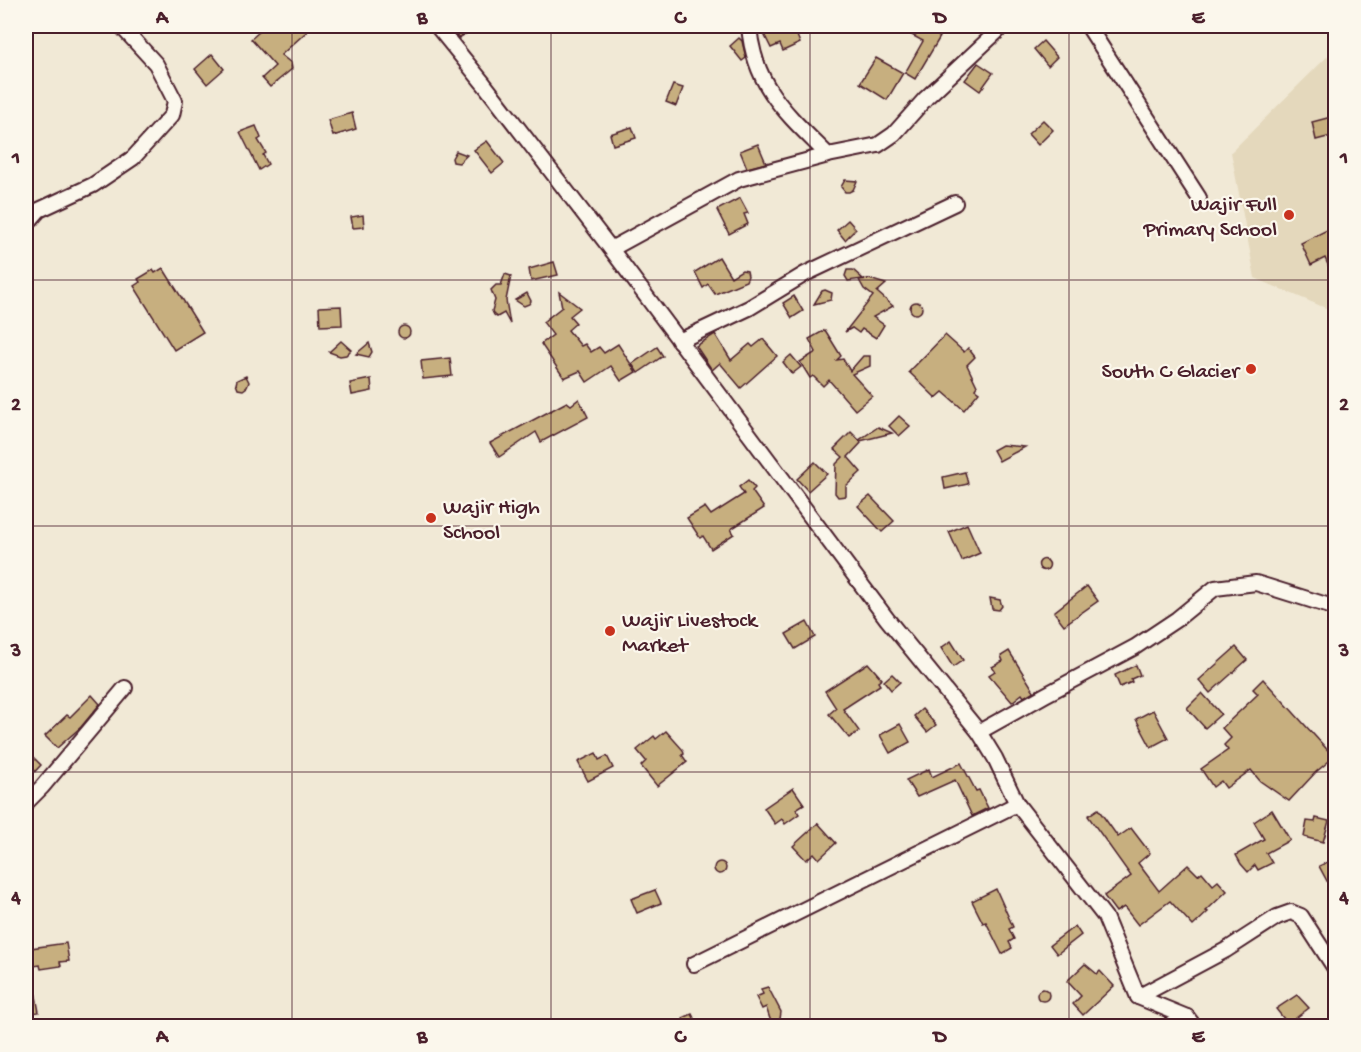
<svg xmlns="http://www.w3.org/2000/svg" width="1361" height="1052" font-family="'Gochi Hand',sans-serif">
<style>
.built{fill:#e4d8bc}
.building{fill:#c7af7f;stroke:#4a1f2b;stroke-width:1.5}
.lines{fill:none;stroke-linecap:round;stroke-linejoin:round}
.minor-casing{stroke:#4a1f2b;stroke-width:18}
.minor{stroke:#fbf7ec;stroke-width:14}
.grid{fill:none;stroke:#4a1f2b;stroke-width:1.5;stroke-opacity:0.55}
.poi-dot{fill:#c8321e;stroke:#fbf7ec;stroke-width:2}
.labels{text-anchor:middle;stroke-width:4.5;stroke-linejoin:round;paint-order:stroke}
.poi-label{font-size:22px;fill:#4a1f2b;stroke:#fbf7ec;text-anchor:end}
.neatline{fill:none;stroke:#4a1f2b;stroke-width:2}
.grid-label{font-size:20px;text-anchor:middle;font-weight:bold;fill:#4a1f2b}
</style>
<rect width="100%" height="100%" fill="#f1e9d6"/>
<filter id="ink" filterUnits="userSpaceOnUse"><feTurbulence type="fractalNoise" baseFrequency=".0167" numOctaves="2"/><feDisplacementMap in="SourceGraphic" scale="12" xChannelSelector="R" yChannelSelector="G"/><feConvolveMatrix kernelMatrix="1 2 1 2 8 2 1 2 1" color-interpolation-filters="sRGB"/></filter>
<g filter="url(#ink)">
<polygon class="built" points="1335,49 1335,312 1255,278 1231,152"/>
<g class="building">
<polygon points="254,26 313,26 281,55 291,63 292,69 270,87 262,78 275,66 251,39 259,32"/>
<polygon points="451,26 479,26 459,38"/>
<polygon points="760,26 814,26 796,33 800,43 783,51 780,44 771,48"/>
<polygon points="895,26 920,26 940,37 915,79 905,73 923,41"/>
<polygon points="739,38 742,41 746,58 742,61 730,46"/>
<polygon points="1043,41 1057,57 1048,66 1034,49"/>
<polygon points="212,54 224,69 207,84 195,69"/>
<polygon points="876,58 903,73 887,100 860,83"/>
<polygon points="978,63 993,73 980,91 965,80"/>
<polygon points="673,85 683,88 676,106 666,102"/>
<polygon points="352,113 356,129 333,136 328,120"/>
<polygon points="1335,116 1335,135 1316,140 1312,122"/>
<polygon points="1043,120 1053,130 1038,145 1028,134"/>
<polygon points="256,126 261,138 258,140 266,153 263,155 268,164 259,170 240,132"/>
<polygon points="632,127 636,138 613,145 610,134"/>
<polygon points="487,141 504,163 492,173 474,150"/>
<polygon points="758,144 766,163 747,168 740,151"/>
<polygon points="456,151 467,155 459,163 453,162 452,158"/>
<polygon points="845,180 857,181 853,190 849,192 845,192 841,187"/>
<polygon points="740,198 748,213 744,214 748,224 729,234 717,210"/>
<polygon points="363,215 364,227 353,228 351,217"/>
<polygon points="848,220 856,229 845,240 837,230"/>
<polygon points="1329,229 1335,244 1335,281 1325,258 1311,265 1301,243"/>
<polygon points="719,257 731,277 742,270 747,271 748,276 746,281 715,294 708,284 703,288 695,272"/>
<polygon points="554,262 558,275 531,281 529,269"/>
<polygon points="163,268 203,332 174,350 134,286 140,282 138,279 153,270 155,273"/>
<polygon points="847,270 853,270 863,279 848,281 845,276"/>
<polygon points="505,274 511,276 506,300 510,324 504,313 497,317 494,315 492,311 495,300 491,290 496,285 501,285"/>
<polygon points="869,279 886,284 877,292 893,306 873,317 884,325 876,338 862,329 859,333 852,328 845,332 873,296 864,289 859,280"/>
<polygon points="825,290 832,293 831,300 814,304 822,291"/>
<polygon points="559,292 580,308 570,316 576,323 568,330 581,346 585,344 591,352 599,347 604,353 618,344 636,372 621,381 611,366 587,382 580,371 564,378 541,344 553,335 543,322 562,307"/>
<polygon points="527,293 531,301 529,304 524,306 515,300"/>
<polygon points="794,296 803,311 792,318 783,303"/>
<circle cx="916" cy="308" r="6"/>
<polygon points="341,306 342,325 320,326 319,307"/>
<circle cx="404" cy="332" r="6"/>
<polygon points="825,330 841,356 837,360 843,359 850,371 863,356 870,356 870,366 852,374 872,396 855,410 829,380 823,386 813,376 810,378 800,362 816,352 809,339"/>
<polygon points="715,334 731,360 750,344 753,347 763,339 777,356 741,388 720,363 712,370 696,346"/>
<polygon points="945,335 964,352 968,348 975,357 967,365 977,386 975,389 979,392 964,410 943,392 936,398 909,372"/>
<polygon points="341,341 351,350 346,355 340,356 329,352"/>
<polygon points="369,343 372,352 369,357 356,354"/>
<polygon points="657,347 663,356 638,373 632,364"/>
<polygon points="791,355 801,367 792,374 783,362"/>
<polygon points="450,358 452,376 423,379 421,361"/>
<polygon points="246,376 249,382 247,387 243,390 238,389 236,384 237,380"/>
<polygon points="371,379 372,391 352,395 350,383"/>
<polygon points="579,399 588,417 541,442 536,432 499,457 490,443 567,402 571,405"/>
<polygon points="899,416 910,426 899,436 889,426"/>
<polygon points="878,427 892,433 860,441 861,443 848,457 861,472 846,486 846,496 838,497 835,493 836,464 843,457 834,449 851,432 859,440"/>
<polygon points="1002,445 1025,447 999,461 993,450"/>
<polygon points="815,462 827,474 808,491 797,479"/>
<polygon points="965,472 968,484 945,489 943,477"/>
<polygon points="748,480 755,488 752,491 764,508 731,529 734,534 711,549 703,536 700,538 687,518 705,507 711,515 744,494 739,487"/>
<polygon points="870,496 894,521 882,532 858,506"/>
<polygon points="967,524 980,553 962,561 949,532"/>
<circle cx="1044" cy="565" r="5.5"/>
<polygon points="1087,586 1098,601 1064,625 1054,612"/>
<polygon points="990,598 1000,600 1002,606 999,610 992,609"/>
<polygon points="807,622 815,637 795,649 786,634"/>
<polygon points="951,641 963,660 953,667 941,648"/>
<polygon points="1236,647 1247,660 1210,693 1199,680"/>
<polygon points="1009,651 1034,691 1024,697 1022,694 1012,702 989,675 995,671 992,667 1003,661 1001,656"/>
<polygon points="868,663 882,679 878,682 880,685 843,709 859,731 849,738 829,714 836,708 825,691"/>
<polygon points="1136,665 1140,675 1131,679 1132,682 1120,687 1115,675"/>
<polygon points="892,674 900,682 891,690 884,681"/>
<polygon points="1263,679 1334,757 1316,772 1289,801 1260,781 1251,770 1226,788 1221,781 1213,787 1201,769 1228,750 1224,745 1231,738 1222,728 1258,694 1253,689"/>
<polygon points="1202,693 1221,714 1205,728 1187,708"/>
<polygon points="92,695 100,704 81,727 57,748 45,736 67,715 70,717"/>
<polygon points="922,709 936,725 927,732 914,716"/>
<polygon points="1153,710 1168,738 1151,747 1136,719"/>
<polygon points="900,724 910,742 890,753 880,735"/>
<polygon points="666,731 683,750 684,754 682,755 687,762 657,786 641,766 646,761 637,750 654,736 656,739"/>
<polygon points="596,753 599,760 607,756 613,768 588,781 578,762"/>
<polygon points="31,755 41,765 26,781 26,761"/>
<polygon points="961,763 976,791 979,790 988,808 972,816 955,780 917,797 906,780 929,769 932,777"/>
<polygon points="793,788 804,804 796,809 799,814 785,824 782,819 775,824 764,808"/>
<polygon points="1098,809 1118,837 1131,828 1150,853 1138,863 1159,891 1188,865 1198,875 1202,872 1213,885 1218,881 1227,891 1206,911 1208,912 1193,926 1170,901 1138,925 1124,907 1116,912 1104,896 1131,876 1088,816"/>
<polygon points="1272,810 1290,840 1266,853 1272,863 1258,870 1255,865 1248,872 1241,864 1236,855 1264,839 1254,822"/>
<polygon points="1316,818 1329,821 1323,842 1304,837 1307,821 1315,822"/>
<polygon points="818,823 836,843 819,859 814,853 806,860 793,846"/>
<polygon points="1332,860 1335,866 1335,896 1319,866"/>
<circle cx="720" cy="868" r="6"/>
<polygon points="996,889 1013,927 1009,929 1014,939 1009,942 1012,948 1002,954 986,922 983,923 972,901"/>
<polygon points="655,890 661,903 637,913 631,899"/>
<polygon points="1075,926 1081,935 1057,954 1050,945"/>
<polygon points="66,943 69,961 60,962 61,966 41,969 40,965 34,966 31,948"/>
<polygon points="1085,964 1097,974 1100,971 1114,986 1083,1015 1073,1004 1081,996 1067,981"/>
<polygon points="768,987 781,1012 780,1019 775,1022 770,1019 766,1007 762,1009 756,997 763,994 761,989"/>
<circle cx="1043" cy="995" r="6"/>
<polygon points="35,991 39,1012 26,1014 26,992"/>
<polygon points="1297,995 1309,1008 1288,1024 1276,1009"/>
<polygon points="692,1014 698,1026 686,1026 683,1018"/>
</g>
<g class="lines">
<g class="minor-casing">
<g id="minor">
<polyline points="437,26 484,84 611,249 887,619 979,732 995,758 1017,804 1105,917 1138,997 1187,1017 1194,1026"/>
<path d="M749,26C754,87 787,114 828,155"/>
<polyline points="1088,26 1199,198"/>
<polyline points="26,225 39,210 93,185 133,158 172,115 175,101 156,64 121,26"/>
<polyline points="611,249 739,179 828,155 878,145 894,134 926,98 1003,26"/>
<polyline points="679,341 749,308 805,274 955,203"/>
<polyline points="979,732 1045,695 1135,647 1177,619 1215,588 1256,583 1336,608"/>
<polyline points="26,803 42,787 125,688"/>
<polyline points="694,964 1017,804"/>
<polyline points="1138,997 1226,950 1277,917 1291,912 1301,916 1336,970"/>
<polyline points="1169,1026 1187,1017"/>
</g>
</g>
<use href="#minor" class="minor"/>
</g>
</g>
<path class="grid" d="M292,26V1026M551,26V1026M810,26V1026M1069,26V1026M26,280H1336M26,526H1336M26,772H1336"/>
<g class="poi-dot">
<circle cx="1289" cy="215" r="6"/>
<circle cx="1251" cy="369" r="6"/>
<circle cx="431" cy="518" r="6"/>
<circle cx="610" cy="631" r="6"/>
</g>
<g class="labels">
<g class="poi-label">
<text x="1277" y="210">Wajir Full<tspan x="1277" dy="25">Primary School</tspan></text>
<text x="1239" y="377">South C Glacier</text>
<text x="443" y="513" text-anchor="start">Wajir High<tspan x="443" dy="25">School</tspan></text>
<text x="622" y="626" text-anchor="start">Wajir Livestock<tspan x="622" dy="25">Market</tspan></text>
</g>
</g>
<rect width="1361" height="1052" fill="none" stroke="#fbf7ec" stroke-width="66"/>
<rect x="33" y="33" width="1295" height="986" class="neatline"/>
<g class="grid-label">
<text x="162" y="23">A</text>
<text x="422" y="23">B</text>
<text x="680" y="23">C</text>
<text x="940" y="23">D</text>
<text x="1198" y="23">E</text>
<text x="16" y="163">1</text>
<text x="1344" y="163">1</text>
<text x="16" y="410">2</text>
<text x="1344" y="410">2</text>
<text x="16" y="656">3</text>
<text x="1344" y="656">3</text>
<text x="16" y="903">4</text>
<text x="1344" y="903">4</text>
<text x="162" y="1042">A</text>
<text x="422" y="1042">B</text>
<text x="680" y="1042">C</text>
<text x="940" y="1042">D</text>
<text x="1198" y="1042">E</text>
</g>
</svg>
